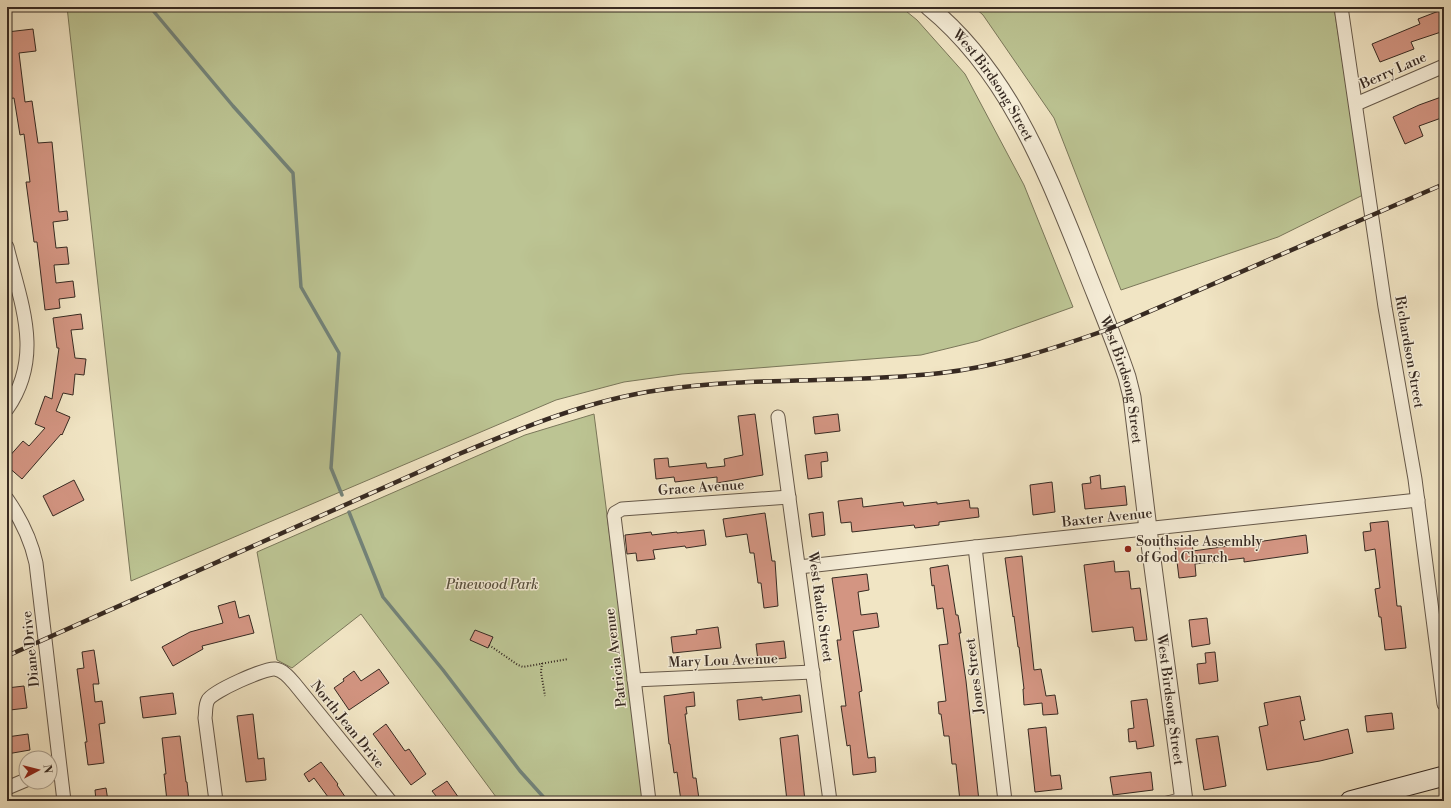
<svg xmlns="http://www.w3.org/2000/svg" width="1451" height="808" font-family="'Libre Bodoni',serif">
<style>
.green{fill:#bcc493;stroke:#7a775a}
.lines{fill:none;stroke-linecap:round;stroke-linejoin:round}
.stream{stroke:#738379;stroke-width:3.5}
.building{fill:#d39582;stroke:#372a22}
.service-casing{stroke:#66594a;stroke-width:9}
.minor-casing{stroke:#66594a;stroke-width:15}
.tertiary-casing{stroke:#66594a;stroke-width:19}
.secondary-casing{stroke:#372a22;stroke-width:21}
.path{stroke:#372a22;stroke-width:2;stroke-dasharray:1 2;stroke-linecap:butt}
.service{stroke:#f6eed9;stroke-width:7}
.minor{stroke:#f6eed9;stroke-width:13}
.tertiary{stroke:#f6eed9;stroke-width:17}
.secondary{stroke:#f6eed9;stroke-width:19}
.rail-casing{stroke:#372a22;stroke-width:4.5}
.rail{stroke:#f6eed9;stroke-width:3;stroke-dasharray:9;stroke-linecap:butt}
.poi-dot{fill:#8f2418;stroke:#f6eed9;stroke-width:1.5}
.labels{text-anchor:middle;stroke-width:3;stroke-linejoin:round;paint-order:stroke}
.street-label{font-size:14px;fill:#372a22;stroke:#f6eed9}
.poi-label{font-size:14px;fill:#372a22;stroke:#f6eed9;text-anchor:start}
.park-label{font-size:14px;font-style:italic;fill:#58503e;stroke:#f6eed9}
</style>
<rect width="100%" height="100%" fill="#f1e5c4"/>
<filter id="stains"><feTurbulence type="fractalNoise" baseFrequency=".005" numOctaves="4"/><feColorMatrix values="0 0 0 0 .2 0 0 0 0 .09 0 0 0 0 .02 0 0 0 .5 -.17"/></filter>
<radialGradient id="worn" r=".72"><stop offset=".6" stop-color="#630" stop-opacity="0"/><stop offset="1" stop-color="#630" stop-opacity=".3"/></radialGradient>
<g class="green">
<polygon points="67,7 901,7 917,20 965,74 1024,185 1073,307 978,341 921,355 682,374 624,382 556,400 131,581"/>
<polygon points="974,7 1334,7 1363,195 1278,237 1121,290 1054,118 983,15"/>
<polygon points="594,414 644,801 499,801 361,614 292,668 277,660 257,552 525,435"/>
</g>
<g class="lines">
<g class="stream">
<polyline points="150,7 233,106 293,173 301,287 339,353 331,468 342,495"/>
<polyline points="349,512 383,597 443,670 520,771 547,801"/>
</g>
</g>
<g class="building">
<polygon points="1444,9 1444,31 1411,42 1414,49 1380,62 1372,44 1420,24 1418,19"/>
<polygon points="33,29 36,51 19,53 25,102 32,101 38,143 52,142 59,212 67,211 68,220 53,222 56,248 67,247 69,264 54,265 56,283 73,281 75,297 59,299 60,308 45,310 37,242 34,242 26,182 30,182 24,134 20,135 14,98 7,99 7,67 9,67 7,32"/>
<polygon points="1444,96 1444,117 1419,126 1423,136 1405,144 1393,117 1419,105"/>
<polygon points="81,314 83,329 71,330 75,358 86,359 84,375 75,374 73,395 63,393 56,411 70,417 62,435 61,434 22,479 7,466 7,459 23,441 29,446 45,428 35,424 45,396 52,399 59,348 57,348 53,318"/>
<polygon points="755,414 763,475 717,483 717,477 675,482 674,477 656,479 654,459 668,458 669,467 706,463 707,468 725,466 724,459 743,455 738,416"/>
<polygon points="838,414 840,431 815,434 813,417"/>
<polygon points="827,452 828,461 821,462 822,477 808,479 805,455"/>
<polygon points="1100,475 1101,489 1125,486 1127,505 1085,509 1082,484 1091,483 1090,477"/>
<polygon points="74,480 84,500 53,516 43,496"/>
<polygon points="1052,482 1055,512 1033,515 1030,485"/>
<polygon points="862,498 863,507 903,502 904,506 937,502 937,504 969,500 970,508 978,508 979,517 939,522 939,525 915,528 914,525 852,532 851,522 841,523 838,501"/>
<polygon points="823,512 825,535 812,537 809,514"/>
<polygon points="765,513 772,561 775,561 778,606 764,608 761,583 758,583 754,553 750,553 747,534 726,537 723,519"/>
<polygon points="1388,521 1397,606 1401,606 1406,648 1385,650 1381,617 1379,617 1375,589 1380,588 1375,549 1365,551 1363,532 1371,531 1370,523"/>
<polygon points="704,530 706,545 686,548 685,546 653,550 655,559 637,561 636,553 627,554 625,535 651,532 652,535 677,532 677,533"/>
<polygon points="1306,535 1308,553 1244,562 1244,558 1195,564 1196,576 1179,578 1175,545 1192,543 1193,551"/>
<polygon points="1022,556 1034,670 1041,669 1046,696 1055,695 1058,714 1043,715 1042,703 1024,705 1023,689 1024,689 1019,647 1018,647 1014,616 1013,617 1005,558"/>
<polygon points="1114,561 1115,572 1129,571 1131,589 1140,588 1147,640 1135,641 1133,627 1092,632 1084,565"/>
<polygon points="948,565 956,615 958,615 961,633 959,633 966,681 979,801 960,801 956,764 952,764 949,736 944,736 941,714 939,714 938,702 946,701 939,645 948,644 943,608 937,609 934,585 932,586 930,568"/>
<polygon points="867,574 869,590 858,592 861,615 877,613 879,627 853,631 862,691 859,692 868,758 875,757 876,772 853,775 850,745 847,746 841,706 846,706 837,640 841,640 832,578"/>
<polygon points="235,601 239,618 249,615 254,633 202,646 203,649 173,666 162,647 190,632 223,623 218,606"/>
<polygon points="1207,618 1210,644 1192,647 1189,620"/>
<polygon points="718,627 721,648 673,653 671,637 697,634 696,630"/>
<polygon points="475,630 493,637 488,648 470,640"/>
<polygon points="784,641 786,658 758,661 756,644"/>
<polygon points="94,650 99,684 93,684 95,702 102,701 105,723 99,724 104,763 88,765 85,742 87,742 77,669 84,668 82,652"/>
<polygon points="1215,652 1218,681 1199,684 1197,664 1206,663 1205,653"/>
<polygon points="379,669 389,683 349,710 334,688 344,681 343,679 354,671 361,681"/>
<polygon points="24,686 27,708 10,710 7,688"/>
<polygon points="694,692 695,706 686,707 687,714 685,714 693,778 696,778 699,799 681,801 677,772 674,773 670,744 669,744 664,696"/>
<polygon points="173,693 176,714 143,718 140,697"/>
<polygon points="800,695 802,712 739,720 737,700 762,697 762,700"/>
<polygon points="1300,696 1305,720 1300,721 1304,740 1348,729 1353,753 1320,761 1267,770 1259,727 1268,725 1264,703"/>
<polygon points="1147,699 1154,746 1137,749 1136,741 1129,742 1128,729 1134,728 1131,701"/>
<polygon points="1392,713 1394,729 1367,732 1365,716"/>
<polygon points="253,714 258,759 264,758 266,780 246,782 237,716"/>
<polygon points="386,724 405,751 409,749 426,774 411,785 373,734"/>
<polygon points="1046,727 1051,776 1060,775 1062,789 1035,792 1028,729"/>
<polygon points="28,734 30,750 7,754 7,737"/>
<polygon points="798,735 805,801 787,801 780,738"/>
<polygon points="180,736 186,782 187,782 189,801 167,801 164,774 166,774 162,738"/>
<polygon points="1218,736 1226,786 1204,790 1196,739"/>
<polygon points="321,762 338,784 337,785 348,801 331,801 314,778 309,782 304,774"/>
<polygon points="1151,772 1153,790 1113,795 1110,777"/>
<polygon points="447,781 461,801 440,801 432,791"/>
<polygon points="106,788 108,801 96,801 95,790"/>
</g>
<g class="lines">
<g class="service-casing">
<polyline id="service" points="1163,801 1183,796"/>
</g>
<g class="minor-casing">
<g id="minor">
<polyline points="1341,7 1385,307 1415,479 1444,704"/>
<polyline points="1356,104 1444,66"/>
<path d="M7,247C21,304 44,356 7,409"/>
<polyline points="778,417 830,801"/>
<path d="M7,499C21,519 31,540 36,563L64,801"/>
<polyline points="975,547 1005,801"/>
<polyline points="799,567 975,547 1418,500"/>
<polyline points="634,680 813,672"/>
<polyline points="7,788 26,780"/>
<path d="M216,801L205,718C206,712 205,705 208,700C213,691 265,668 275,669C283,670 289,677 294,683L390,801"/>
<polyline points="649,801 614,516 615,513 622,509 789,497"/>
</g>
</g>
<g class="tertiary-casing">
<g id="tertiary">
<path id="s1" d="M929,7C1006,70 1043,163 1079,252C1095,294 1113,335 1127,377L1132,397L1148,529L1184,801"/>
</g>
</g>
<g class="secondary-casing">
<polyline id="secondary" points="1350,801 1444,776"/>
</g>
<g class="path">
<polyline points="489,645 518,665 523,667 568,659"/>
<polyline points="542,663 541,672 545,696"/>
</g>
<use href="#service" class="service"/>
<use href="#minor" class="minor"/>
<use href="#tertiary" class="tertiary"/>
<use href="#secondary" class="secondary"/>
<g class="rail-casing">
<path id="rail" d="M7,656L459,454C524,427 589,400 660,390C753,376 847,384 941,373C1000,366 1053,349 1109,329L1444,184"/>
</g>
<use href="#rail" class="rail"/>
</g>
<circle class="poi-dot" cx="1128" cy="549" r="4"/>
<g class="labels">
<g class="street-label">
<text transform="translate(1393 70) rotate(-24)" y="5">Berry Lane</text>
<text dy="5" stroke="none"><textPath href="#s1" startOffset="102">West Birdsong Street</textPath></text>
<text transform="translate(1410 352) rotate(80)" y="5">Richardson Street</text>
<text dy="5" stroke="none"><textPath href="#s1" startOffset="426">West Birdsong Street</textPath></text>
<text transform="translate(701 487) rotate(-4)" y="5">Grace Avenue</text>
<text transform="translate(1107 517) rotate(-6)" y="5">Baxter Avenue</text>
<text transform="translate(821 607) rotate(82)" y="5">West Radio Street</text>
<text transform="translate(30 649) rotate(-96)" y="5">Diane Drive</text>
<text transform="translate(615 658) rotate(-97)" y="5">Patricia Avenue</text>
<text transform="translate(723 660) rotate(-2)" y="5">Mary Lou Avenue</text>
<text transform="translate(974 676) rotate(-97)" y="5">Jones Street</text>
<text dy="5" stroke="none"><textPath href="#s1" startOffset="750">West Birdsong Street</textPath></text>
<text transform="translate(348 724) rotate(51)" y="5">North Jean Drive</text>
</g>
<g class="poi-label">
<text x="1136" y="546">Southside Assembly<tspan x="1136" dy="16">of God Church</tspan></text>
</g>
<g class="park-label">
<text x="492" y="589">Pinewood Park</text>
</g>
</g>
<rect width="1451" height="808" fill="none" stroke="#f1e5c4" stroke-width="24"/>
<rect x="8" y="8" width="1435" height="792" fill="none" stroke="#372a22" stroke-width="2"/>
<rect x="12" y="12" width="1427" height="784" fill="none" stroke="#372a22"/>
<g transform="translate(38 770) rotate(83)"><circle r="19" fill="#f6eed9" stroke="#aaa090"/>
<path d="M0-3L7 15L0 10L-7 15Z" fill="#8f2418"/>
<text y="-6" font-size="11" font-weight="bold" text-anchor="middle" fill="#372a22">N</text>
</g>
<rect width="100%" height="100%" filter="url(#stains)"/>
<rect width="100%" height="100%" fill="url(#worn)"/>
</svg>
